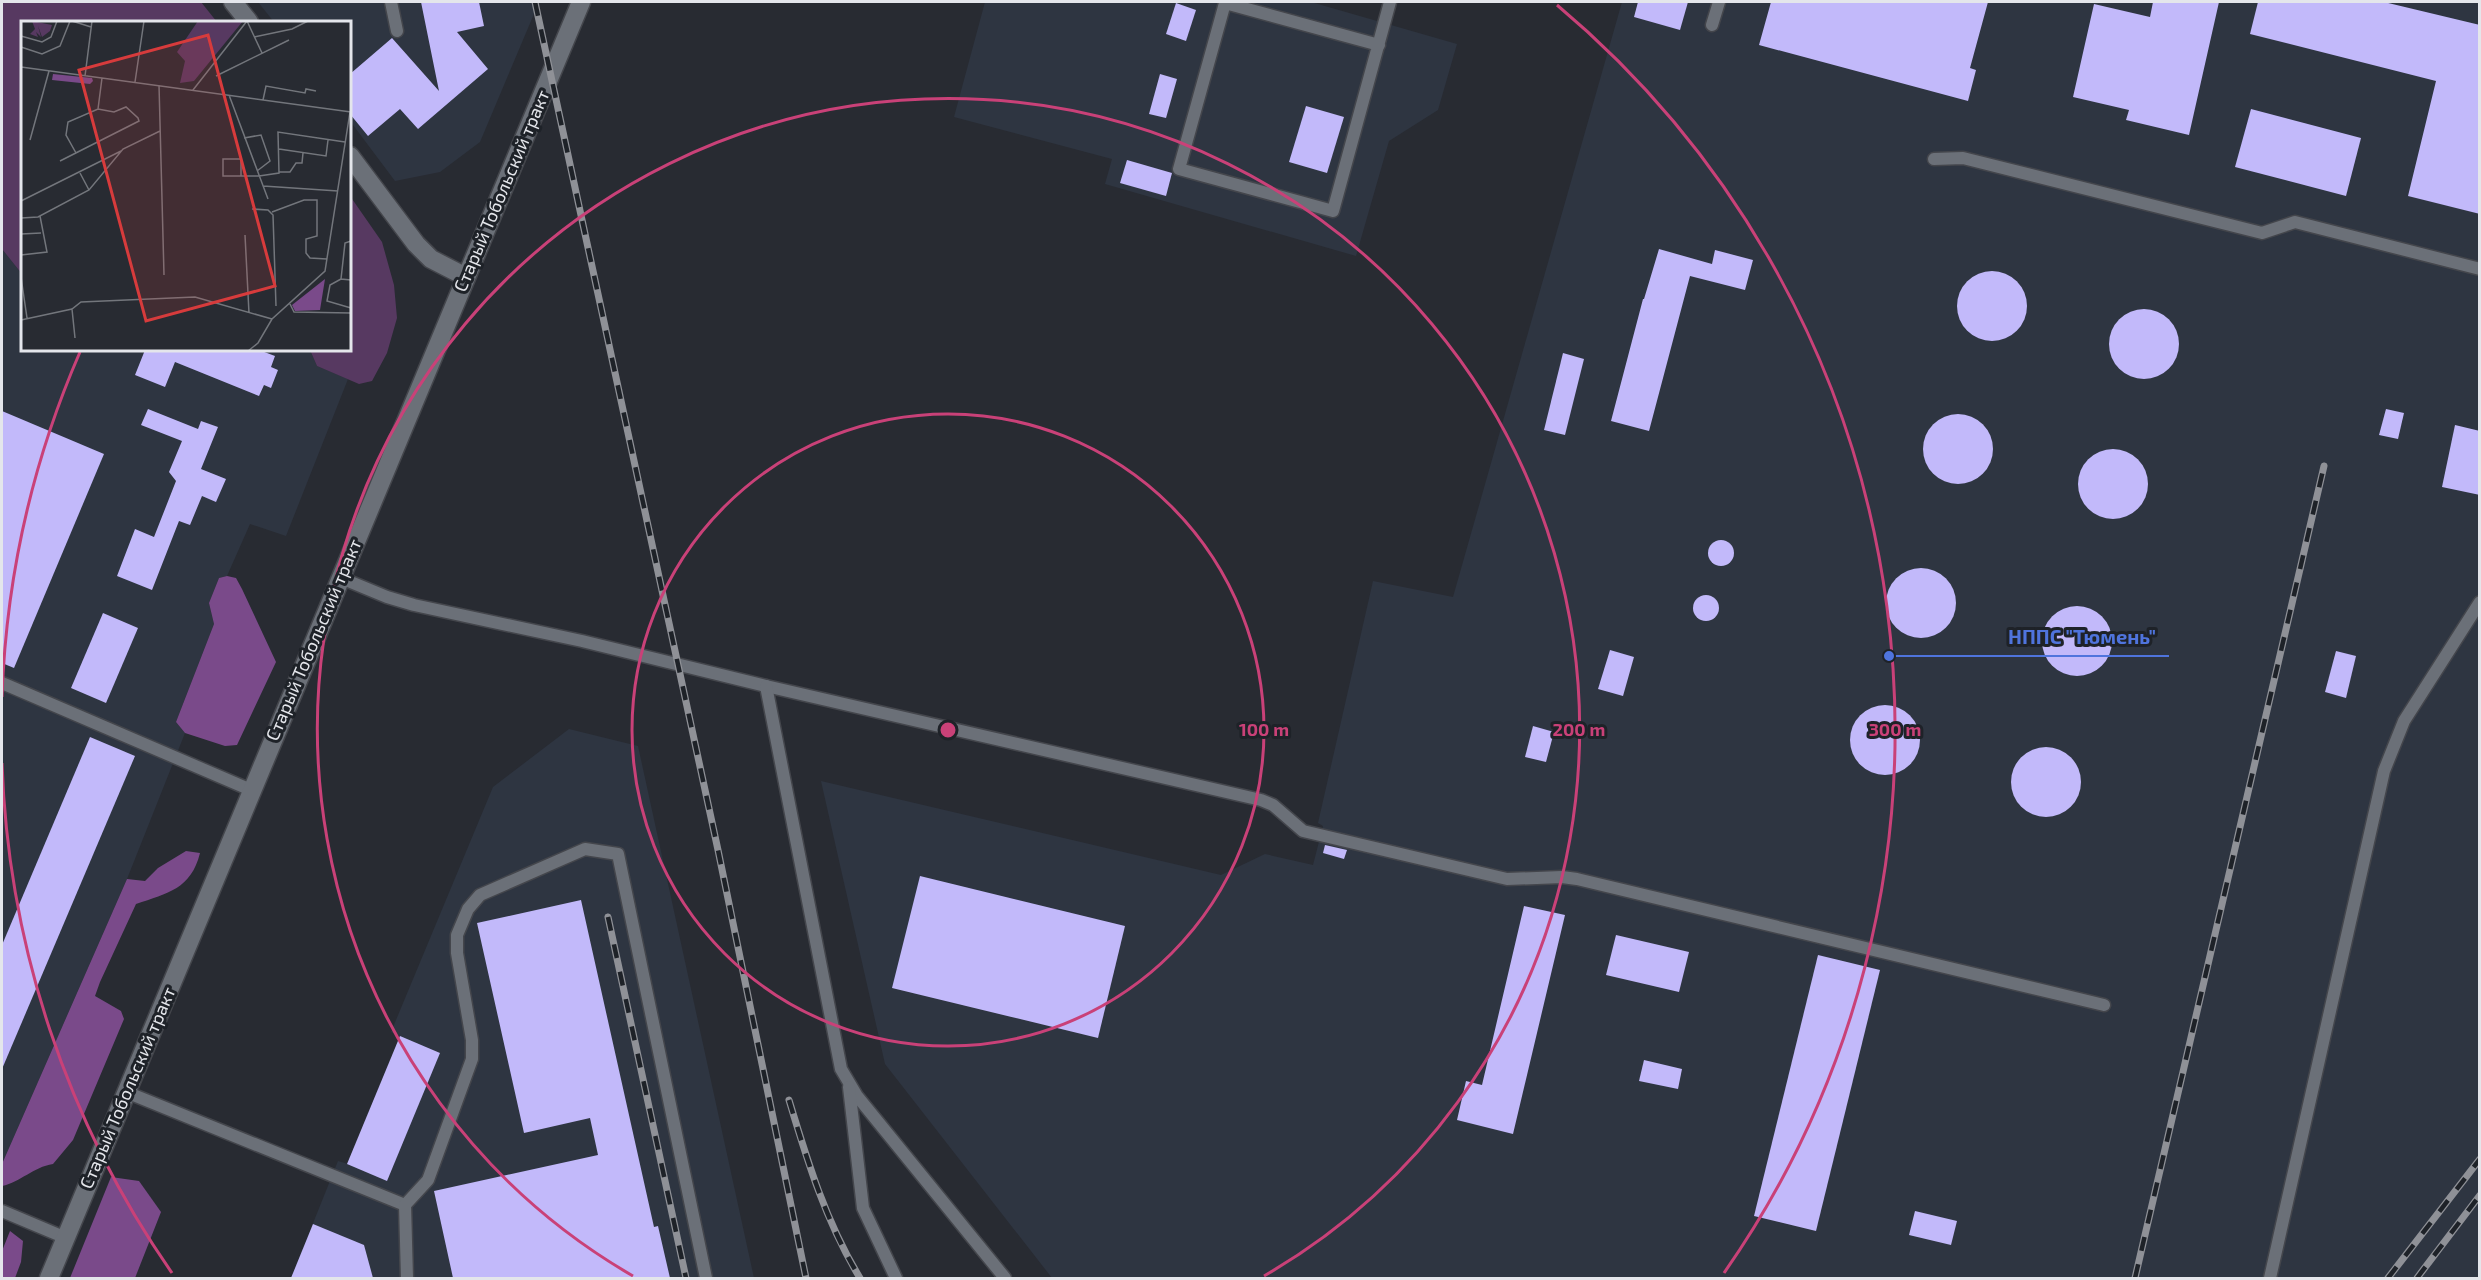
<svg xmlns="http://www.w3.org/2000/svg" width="2481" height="1280" font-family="'Exo 2',sans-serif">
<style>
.built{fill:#2e3541}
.green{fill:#573961}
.forest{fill:#7a4a8a}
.building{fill:#c2b9fa}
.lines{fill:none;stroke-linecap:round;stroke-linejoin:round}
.service-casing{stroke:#44464c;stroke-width:15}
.minor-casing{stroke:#44464c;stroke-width:21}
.tertiary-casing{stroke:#44464c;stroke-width:21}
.service{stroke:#6b7078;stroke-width:12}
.minor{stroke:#6b7078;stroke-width:18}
.tertiary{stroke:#6b7078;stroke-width:18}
.rail-casing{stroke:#8f9197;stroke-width:7}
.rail{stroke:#1e2228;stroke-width:4.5;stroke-dasharray:14;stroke-linecap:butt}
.ring{fill:none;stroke:#c94178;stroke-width:3}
.labels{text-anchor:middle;stroke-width:6;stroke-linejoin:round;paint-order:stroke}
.street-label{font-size:18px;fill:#e4e6eb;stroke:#1e2228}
.inset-road{fill:none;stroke:#73767c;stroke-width:1.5}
.view{fill:#d73b3c;fill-opacity:0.15;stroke:#d73b3c;stroke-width:3}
.inset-edge{fill:none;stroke:#e4e6eb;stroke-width:3}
.centre{fill:#c94178;stroke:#1e2228;stroke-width:3}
.ring-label{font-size:18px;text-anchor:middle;font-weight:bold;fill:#c94178;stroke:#1e2228;stroke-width:6;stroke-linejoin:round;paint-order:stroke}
.leader{fill:none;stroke:#4f74dd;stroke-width:2}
.callout-dot{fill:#4f74dd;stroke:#1e2228;stroke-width:2}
.callout-label{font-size:20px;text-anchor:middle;font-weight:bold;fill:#4f74dd;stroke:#1e2228;stroke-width:6;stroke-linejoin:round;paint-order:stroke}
</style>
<rect width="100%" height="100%" fill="#282b32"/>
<g class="built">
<polygon points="258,2 539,2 480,142 440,172 395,181 350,121 350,22 274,22"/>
<polygon points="985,2 1311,2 1457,44 1438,110 1389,141 1356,256 1105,184 1112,159 954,117"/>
<polygon points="1622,2 2479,2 2479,1278 1052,1278 885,1064 821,781 1221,875 1265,854 1313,865 1323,826 1318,823 1373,581 1453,597"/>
<polygon points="2,249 22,274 22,350 310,350 317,366 348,379 286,536 250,524 227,576 219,578 209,603 214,624 176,722 185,733 127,879 2,1164"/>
<polygon points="569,729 638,746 754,1278 291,1278 338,1161 348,1164 400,1037 391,1032 493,787"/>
</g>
<g class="green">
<polygon points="2,2 201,2 217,22 22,22 22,274 2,249"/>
<polygon points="350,196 382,242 394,285 397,318 387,353 372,381 359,384 317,366 310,350 350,350"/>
</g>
<g class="forest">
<polygon points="227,576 236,578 242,589 276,662 237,745 225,746 185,733 176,722 214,624 209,603 219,578"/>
<path d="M186,851L200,853C191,889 168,893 136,904L100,982L95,996L121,1011L124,1019L73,1140L53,1164C33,1167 21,1182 2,1186V1164L127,879L145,881L158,868Z"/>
<polygon points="111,1177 139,1181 161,1212 135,1278 70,1278"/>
<polygon points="10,1231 23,1241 21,1262 15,1278 2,1278 2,1251"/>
</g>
<g class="building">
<polygon points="421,2 479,2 484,26 457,32 488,69 418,129 400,109 368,136 350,114 350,74 392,38 439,91"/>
<polygon points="1638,2 1688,2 1680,30 1634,17"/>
<polygon points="1771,2 1988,2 1970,68 1976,70 1968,101 1759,45"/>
<polygon points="2153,2 2219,2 2189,135 2126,120 2129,110 2073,97 2094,4 2150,17"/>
<polygon points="2258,2 2384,2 2480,25 2480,214 2408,196 2436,81 2250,34"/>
<polygon points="1176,3 1196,10 1186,41 1166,34"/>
<polygon points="1160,74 1177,79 1166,118 1149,114"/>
<polygon points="1306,106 1344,117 1327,173 1289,162"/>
<polygon points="2251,109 2361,138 2346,196 2235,167"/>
<polygon points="1127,160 1172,173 1166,196 1120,183"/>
<polygon points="1659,249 1712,264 1715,250 1753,260 1745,290 1690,276 1649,431 1611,421 1643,299 1644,299"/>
<circle cx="1992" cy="306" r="35"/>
<circle cx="2144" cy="344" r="35"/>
<polygon points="145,350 259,350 275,356 271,367 278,370 271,388 264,385 259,396 175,362 165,387 135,375"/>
<polygon points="1563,353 1584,359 1565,435 1544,430"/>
<polygon points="148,409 198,429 201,421 218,427 201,469 226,479 216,502 202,496 190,525 179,521 152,590 117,576 135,529 154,537 176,481 169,472 182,441 141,425"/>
<polygon points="2386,409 2404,413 2398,439 2379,435"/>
<polygon points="2,411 104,454 14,668 2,663"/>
<circle cx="1958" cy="449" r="35"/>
<polygon points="2455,425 2480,431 2480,495 2442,487"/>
<circle cx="2113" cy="484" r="35"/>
<circle cx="1721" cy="553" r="13"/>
<circle cx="1921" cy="603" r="35"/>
<circle cx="1706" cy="608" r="13"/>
<circle cx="2077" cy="641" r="35"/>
<polygon points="103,613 138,628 106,703 71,688"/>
<polygon points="1610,650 1634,657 1623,696 1598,689"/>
<polygon points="2336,651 2356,656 2346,698 2325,692"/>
<circle cx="1885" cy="740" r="35"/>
<polygon points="1533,726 1554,732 1546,762 1525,757"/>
<polygon points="90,737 135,756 2,1069 2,945"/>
<circle cx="2046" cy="782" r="35"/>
<polygon points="1325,845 1347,850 1344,859 1323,853"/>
<polygon points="920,876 1125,926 1098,1038 892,988"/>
<polygon points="581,900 654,1227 658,1226 670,1278 453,1278 434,1191 598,1155 590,1118 524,1133 477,923"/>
<polygon points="1524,906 1565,915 1513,1134 1457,1120 1466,1081 1482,1085"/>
<polygon points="1616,935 1689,952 1679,992 1606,975"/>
<polygon points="1818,955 1880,970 1816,1231 1754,1216"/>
<polygon points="400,1036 440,1053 387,1181 347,1164"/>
<polygon points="1644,1060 1682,1069 1678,1089 1639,1081"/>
<polygon points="1915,1211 1957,1221 1951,1245 1909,1235"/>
<polygon points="313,1224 364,1245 373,1278 291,1278"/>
</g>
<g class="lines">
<g class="service-casing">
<g id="service">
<polyline points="391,2 397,31"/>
<polyline points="1712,25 1719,2"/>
<polyline points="1379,45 1225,3 1179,169 1333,211 1390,2"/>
<polyline points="1934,159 1963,158 2262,233 2295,222 2480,269"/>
<polyline points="341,578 387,597 414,605 582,641 766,686 1261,800 1273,805 1303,831 1507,879 1562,877 1577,879 2104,1005"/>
<polyline points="2,683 251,790"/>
<polyline points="766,686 841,1069 857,1096 1005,1278"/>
<polyline points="849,1087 863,1208 896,1278"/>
<polyline points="126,1092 405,1205"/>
<polyline points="2,1211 66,1238"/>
<polyline points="407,1278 405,1205 428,1180 472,1059 472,1040 457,953 457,935 468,909 480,895 585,849 618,854 706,1278"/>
<polyline points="2270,1278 2384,771 2404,721 2480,602"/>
</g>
</g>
<g class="minor-casing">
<g id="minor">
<polyline points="233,2 249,22"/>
<polyline points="350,156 416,244 431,259 466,277"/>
</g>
</g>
<g class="tertiary-casing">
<polyline id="tertiary" points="49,1278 581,2"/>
</g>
<use href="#service" class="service"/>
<use href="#minor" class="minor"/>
<use href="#tertiary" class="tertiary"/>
<g class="rail-casing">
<g id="rail">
<polyline points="535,2 718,850 806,1278"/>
<polyline points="608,917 686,1278"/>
<path d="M789,1100C808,1163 826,1222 860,1278"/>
<polyline points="2135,1278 2324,466"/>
<polyline points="2388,1278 2480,1159"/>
<polyline points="2417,1278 2480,1195"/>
</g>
</g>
<use href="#rail" class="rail"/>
</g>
<g class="ring">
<circle cx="948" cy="730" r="316"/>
<path d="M633 1276A631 631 0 1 1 1264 1276"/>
<path d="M172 1273A947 947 0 0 1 2 763M2 697A947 947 0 0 1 80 352M1557 5A947 947 0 0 1 1724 1273"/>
</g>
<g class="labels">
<g class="street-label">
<text transform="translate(502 191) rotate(-67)" y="6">Старый Тобольский тракт</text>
<text transform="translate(314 640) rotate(-67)" y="6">Старый Тобольский тракт</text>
<text transform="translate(128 1088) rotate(-67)" y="6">Старый Тобольский тракт</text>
</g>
</g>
<g transform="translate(21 21)">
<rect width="330" height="330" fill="#282b32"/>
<path d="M11,0L31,4L29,10L21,16L17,5L20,16L15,11L17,16L9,13L14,8ZM177,0H222L173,60L159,62L164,40L156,31Z" fill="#573961"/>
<path d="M32,53L71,57L72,60L69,63L31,59ZM304,258L299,289L274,290L271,284Z" fill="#7a4a8a"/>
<path class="inset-road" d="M51,0L70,6M226,0L241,32M0,15L21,21L30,16L36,0M233,16L271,8L287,0M0,26L21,33L39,25L49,0M0,46L330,91M64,55L71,0M195,55L268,19M114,61L123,0M138,64L143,254M172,69L226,0M208,74L247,178M242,79L245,65L284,72L285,68L295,70M77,88L81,57M223,117L240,114L249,140L236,150M9,119L28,50M258,128L305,135L307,119M39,140L118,100L117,97L105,86L93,91L77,88L47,101L45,114L55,132M258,151H269L275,142H281L282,132M59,152L68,169M220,155V138H202V155H238L258,152L257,111L324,121M242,165L317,170M0,180L100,130M231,188L247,189L252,194L255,285M251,191L283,179H296V215L285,218V232L289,237L306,238M0,197L17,196L68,169L102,128L139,110M0,213L20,212M224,214L228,292M330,220L324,222L320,258L330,259M0,234L26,231L19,195M0,256L6,297M320,258L309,264L306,280L330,287M269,283L273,291L330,292M51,288L54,317M0,299L51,288L60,281L174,276L251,298M227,330L237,322L251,298L304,250L329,91"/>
<path class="view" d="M187,14L254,265L125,300L58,49Z"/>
<rect width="330" height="330" class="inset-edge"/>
</g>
<circle cx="948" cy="730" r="9" class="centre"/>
<g class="ring-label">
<text x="1264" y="736">100 m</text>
<text x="1579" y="736">200 m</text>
<text x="1895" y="736">300 m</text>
</g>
<path class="leader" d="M1889 656L1996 656H2169"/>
<circle class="callout-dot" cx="1889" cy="656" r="6"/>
<g class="callout-label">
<text x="2082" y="644">НППС "Тюмень"</text>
</g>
<rect width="2481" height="1280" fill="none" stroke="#e4e6eb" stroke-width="6"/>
</svg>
